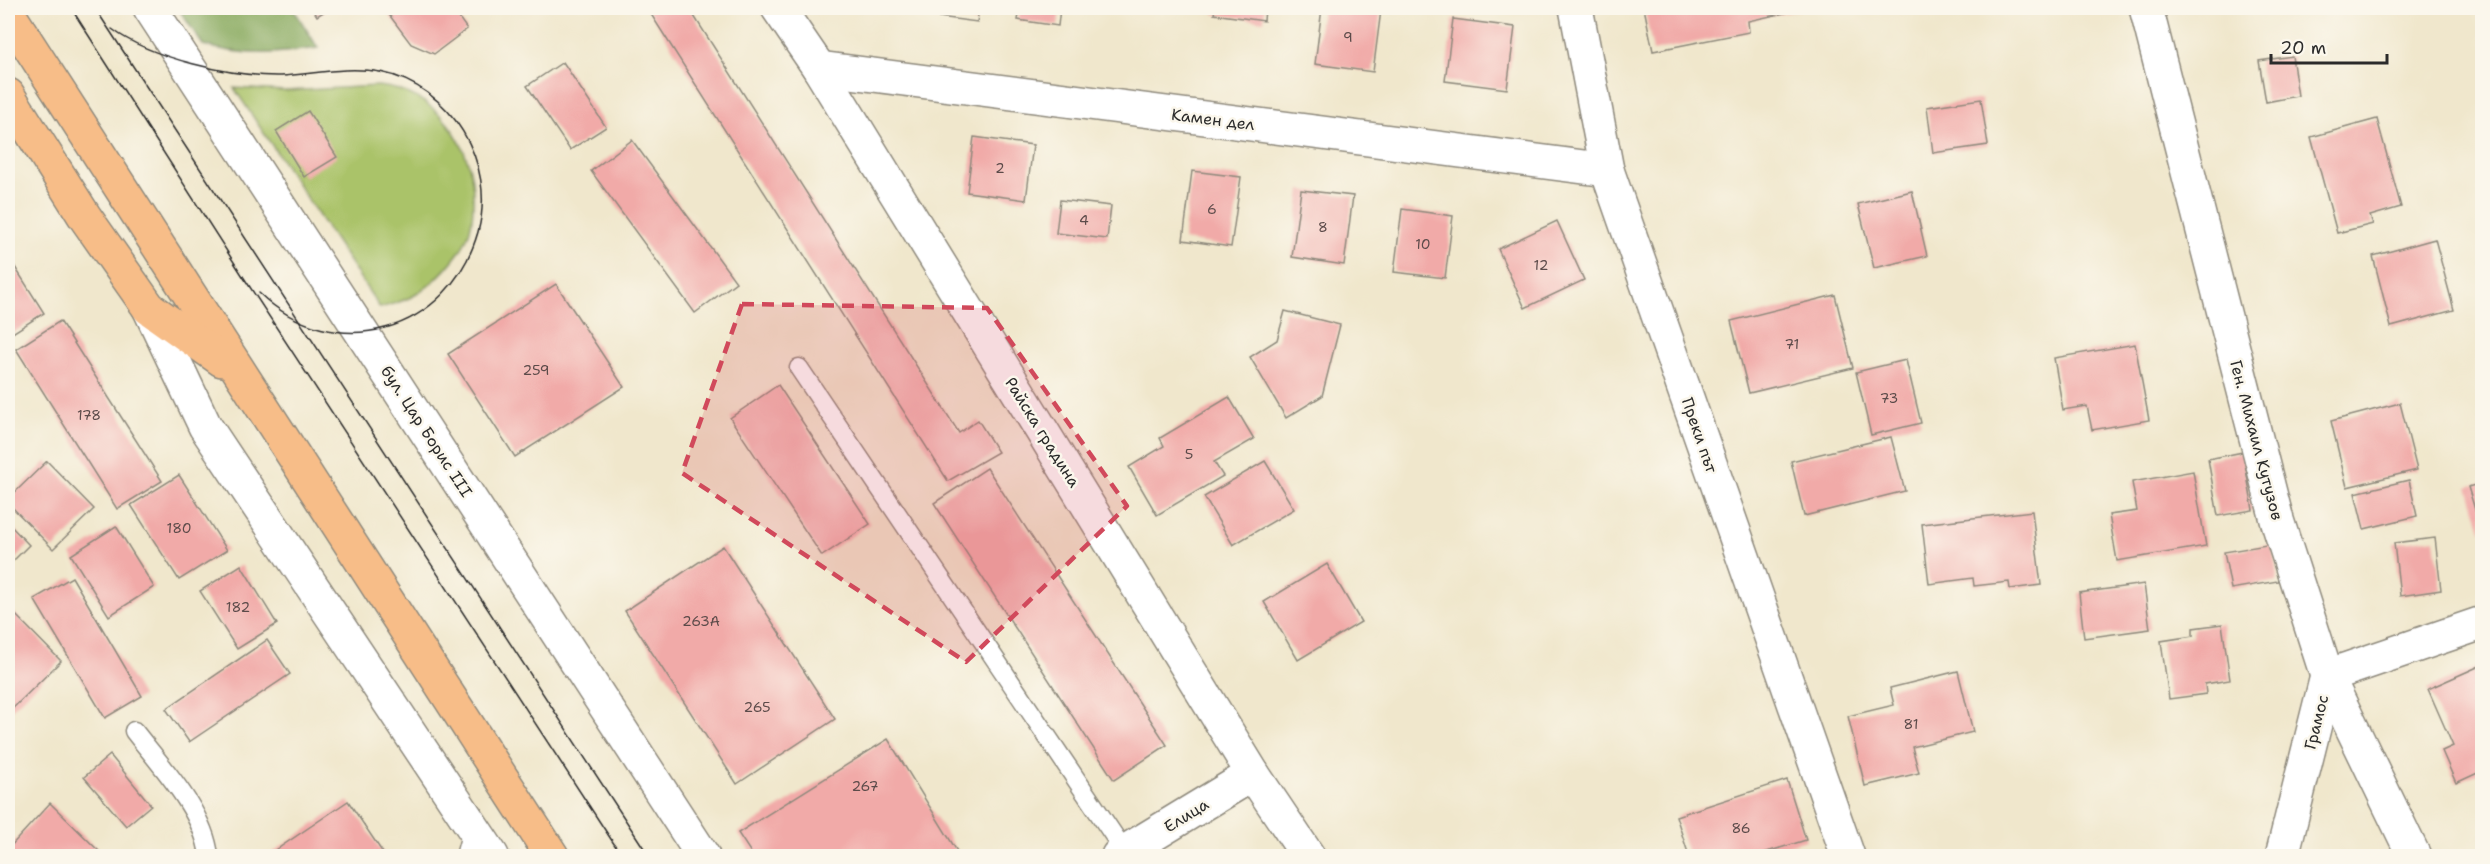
<svg xmlns="http://www.w3.org/2000/svg" width="2490" height="864" font-family="'Shantell Sans',sans-serif">
<style>
.green{fill:#aac369;stroke:#6a774a;stroke-width:1.5}
.forest{fill:#87a95d;stroke:#596a44;stroke-width:1.5}
.building{fill:#f1aaa8}
.lines{fill:none;stroke-linecap:round;stroke-linejoin:round}
.lane-casing{stroke:#8e897c;stroke-width:21}
.street-casing{stroke:#8e897c;stroke-width:36}
.primary-casing{stroke:#8e897c;stroke-width:36}
.lane{stroke:#fff;stroke-width:18}
.street{stroke:#fff;stroke-width:33}
.primary{stroke:#f7bd88;stroke-width:33}
.tram{stroke:#2b2b2b;stroke-width:1.5}
.marked{fill:#d1495b;fill-opacity:0.2;stroke:#d1495b;stroke-width:4.5;stroke-dasharray:12 8;stroke-linejoin:round}
.labels{text-anchor:middle;stroke-width:5;stroke-linejoin:round;paint-order:stroke}
.number-label{font-size:14px;fill:#5c4b4a}
.street-label{font-size:16px;fill:#2b2b2b;stroke:#fbf7ec}
</style>
<rect width="100%" height="100%" fill="#fbf7ec"/>
<filter id="ink" filterUnits="userSpaceOnUse"><feTurbulence type="fractalNoise" baseFrequency=".0167" numOctaves="2"/><feDisplacementMap in="SourceGraphic" scale="12" xChannelSelector="R" yChannelSelector="G"/><feConvolveMatrix kernelMatrix="1 2 1 2 8 2 1 2 1" color-interpolation-filters="sRGB"/></filter>
<filter id="wash" filterUnits="userSpaceOnUse"><feTurbulence type="fractalNoise" baseFrequency=".008" numOctaves="4" result="noise"/><feDisplacementMap in="SourceGraphic" scale="24" xChannelSelector="R" yChannelSelector="G"/><feGaussianBlur stdDeviation="1.35" result="paint"/><feColorMatrix in="noise" values="0 0 0 0 0 0 0 0 0 0 0 0 0 0 0 0 0 1.4 0 .05"/><feComposite in="paint" operator="in"/></filter>
<g filter="url(#wash)">
<rect width="100%" height="100%" fill="#f0e7cc"/>
<path class="green" d="M378,86C437,92 475,144 473,202C473,213 472,227 467,238C460,256 432,286 415,295C405,301 392,304 380,308L234,88L285,91Z"/>
<path class="forest" d="M178,8H293L318,48C276,54 245,57 203,45Z"/>
<g id="blocks">
<g class="building">
<polygon points="312,8 330,8 317,16"/>
<polygon points="384,8 452,8 467,29 434,54 411,44"/>
<polygon points="647,8 689,8 959,433 978,420 998,452 948,481"/>
<polygon points="902,8 979,8 977,22 901,12"/>
<polygon points="1020,8 1060,8 1058,26 1018,20"/>
<polygon points="1215,8 1265,8 1264,21 1214,14"/>
<polygon points="1322,8 1381,10 1373,72 1315,64"/>
<polygon points="1644,8 1803,8 1803,9 1748,21 1749,32 1653,51"/>
<polygon points="1453,19 1515,27 1507,89 1445,81"/>
<polygon points="2292,56 2298,96 2266,102 2259,61"/>
<polygon points="563,62 606,127 570,150 527,86"/>
<polygon points="1981,99 1988,145 1933,153 1927,107"/>
<polygon points="308,111 337,157 304,177 276,131"/>
<polygon points="2377,119 2401,207 2370,216 2373,224 2337,233 2311,137"/>
<polygon points="974,137 1033,145 1026,200 967,192"/>
<polygon points="632,140 736,282 695,313 591,171"/>
<polygon points="1192,171 1241,177 1231,247 1183,240"/>
<polygon points="1301,190 1353,196 1344,265 1292,257"/>
<polygon points="1912,191 1927,256 1874,268 1858,204"/>
<polygon points="1060,200 1111,206 1107,239 1056,233"/>
<polygon points="1402,209 1453,216 1445,278 1394,272"/>
<polygon points="1557,221 1584,280 1525,308 1498,249"/>
<polygon points="2435,239 2454,310 2391,327 2373,256"/>
<polygon points="8,256 44,313 8,336"/>
<polygon points="556,284 624,387 515,457 448,354"/>
<polygon points="1835,295 1853,368 1749,393 1731,321"/>
<polygon points="1285,311 1340,325 1322,396 1286,418 1250,357 1277,340"/>
<polygon points="60,321 162,481 117,509 16,349"/>
<polygon points="2135,344 2149,420 2092,430 2087,406 2063,410 2054,358"/>
<polygon points="1906,360 1921,423 1871,435 1856,372"/>
<polygon points="778,385 870,524 822,556 730,418"/>
<polygon points="1229,397 1254,439 1214,462 1223,476 1157,515 1129,467 1164,446 1160,438"/>
<polygon points="2400,403 2417,470 2347,487 2331,421"/>
<polygon points="1891,437 1905,491 1804,516 1791,461"/>
<polygon points="2243,452 2253,510 2218,516 2208,459"/>
<polygon points="47,461 94,509 53,549 8,503 8,499"/>
<polygon points="1265,461 1294,509 1233,545 1204,497"/>
<polygon points="987,468 1167,745 1114,780 934,503"/>
<polygon points="2193,471 2206,546 2117,561 2109,515 2137,511 2132,482"/>
<polygon points="179,475 227,550 179,580 131,505"/>
<polygon points="2409,480 2417,516 2364,529 2355,493"/>
<polygon points="2482,483 2482,532 2468,487"/>
<polygon points="2032,511 2041,585 2010,589 2009,582 1974,586 1973,578 1929,584 1922,524"/>
<polygon points="8,523 29,545 8,566"/>
<polygon points="116,526 154,587 109,616 71,555"/>
<polygon points="2435,538 2441,590 2400,596 2394,543"/>
<polygon points="2272,544 2278,581 2231,589 2224,552"/>
<polygon points="723,546 835,719 737,784 625,611"/>
<polygon points="1327,564 1361,622 1298,660 1264,602"/>
<polygon points="241,565 277,624 237,649 200,591"/>
<polygon points="72,577 142,696 105,718 34,599"/>
<polygon points="2144,584 2150,629 2084,638 2079,593"/>
<polygon points="8,607 61,661 8,713"/>
<polygon points="2222,624 2230,680 2205,684 2206,694 2169,699 2161,641 2193,636 2193,628"/>
<polygon points="267,640 290,674 189,742 166,709"/>
<polygon points="2482,665 2482,771 2456,783 2442,751 2453,746 2428,689"/>
<polygon points="1958,671 1973,732 1912,747 1919,773 1865,786 1848,716 1894,705 1890,688"/>
<polygon points="888,739 960,856 753,856 738,833"/>
<polygon points="110,755 151,805 126,826 84,777"/>
<polygon points="1787,780 1806,840 1754,856 1689,856 1676,816"/>
<polygon points="348,801 385,856 275,856 273,852"/>
<polygon points="50,803 104,856 8,856 8,849"/>
</g>
</g>
</g>
<g filter="url(#ink)">
<use href="#blocks" fill-opacity="0" stroke="#8e897c" stroke-width="1.5"/>
<g class="lines">
<g class="lane-casing">
<g id="lane">
<polyline points="799,368 1125,852"/>
<path d="M134,731C161,766 204,811 209,856"/>
<polyline points="465,856 473,827"/>
</g>
</g>
<g class="street-casing">
<g id="street">
<polyline points="150,8 703,856"/>
<polyline points="778,8 819,68 1253,774 1308,856"/>
<polyline points="1576,8 1607,170 1848,856"/>
<polyline points="2146,8 2277,520 2327,676 2414,856"/>
<polyline points="819,68 1607,170"/>
<polyline points="149,308 205,426 492,856"/>
<polyline points="1118,856 1253,774"/>
<polyline points="2282,856 2327,676 2482,623"/>
</g>
</g>
<g class="primary-casing">
<g id="primary">
<polyline points="8,13 552,856"/>
<polyline points="8,95 85,217 149,308 222,360"/>
</g>
</g>
<use href="#lane" class="lane"/>
<use href="#street" class="street"/>
<use href="#primary" class="primary"/>
<g class="tram">
<polyline points="71,8 246,281 622,856"/>
<polyline points="95,8 649,856"/>
<path d="M112,29C150,58 233,77 281,76C313,74 348,66 380,72C451,86 497,163 478,232C449,333 335,366 259,293"/>
</g>
</g>
</g>
<path class="marked" d="M742,304L987,308L1127,506L966,662L682,473Z"/>
<g class="labels">
<g class="number-label">
<text x="1348" y="42">9</text>
<text x="1000" y="173">2</text>
<text x="1212" y="214">6</text>
<text x="1084" y="225">4</text>
<text x="1323" y="232">8</text>
<text x="1423" y="249">10</text>
<text x="1541" y="270">12</text>
<text x="1792" y="349">71</text>
<text x="536" y="375">259</text>
<text x="1889" y="403">73</text>
<text x="89" y="420">178</text>
<text x="1189" y="459">5</text>
<text x="179" y="533">180</text>
<text x="238" y="612">182</text>
<text x="701" y="626">263А</text>
<text x="757" y="712">265</text>
<text x="1911" y="729">81</text>
<text x="865" y="791">267</text>
<text x="1741" y="833">86</text>
</g>
<g class="street-label">
<text transform="translate(1213 119) rotate(7)" y="6">Камен дел</text>
<text transform="translate(427 431) rotate(57)" y="6">бул. Цар Борис III</text>
<text transform="translate(1043 432) rotate(58)" y="6">Райска градина</text>
<text transform="translate(1700 435) rotate(71)" y="6">Преки път</text>
<text transform="translate(2257 440) rotate(75)" y="6">Ген. Михаил Кутузов</text>
<text transform="translate(2316 722) rotate(-76)" y="6">Грамос</text>
<text transform="translate(1186 815) rotate(-32)" y="6">Елица</text>
</g>
</g>
<rect width="2490" height="864" fill="none" stroke="#fbf7ec" stroke-width="30"/>
<path d="M2271 54v9h116v-9" fill="none" stroke="#2b2b2b" stroke-width="3"/>
<text x="2280" y="54" font-size="18" fill="#2b2b2b" stroke="#fbf7ec" stroke-width="4.5" paint-order="stroke">20 m</text>
</svg>
